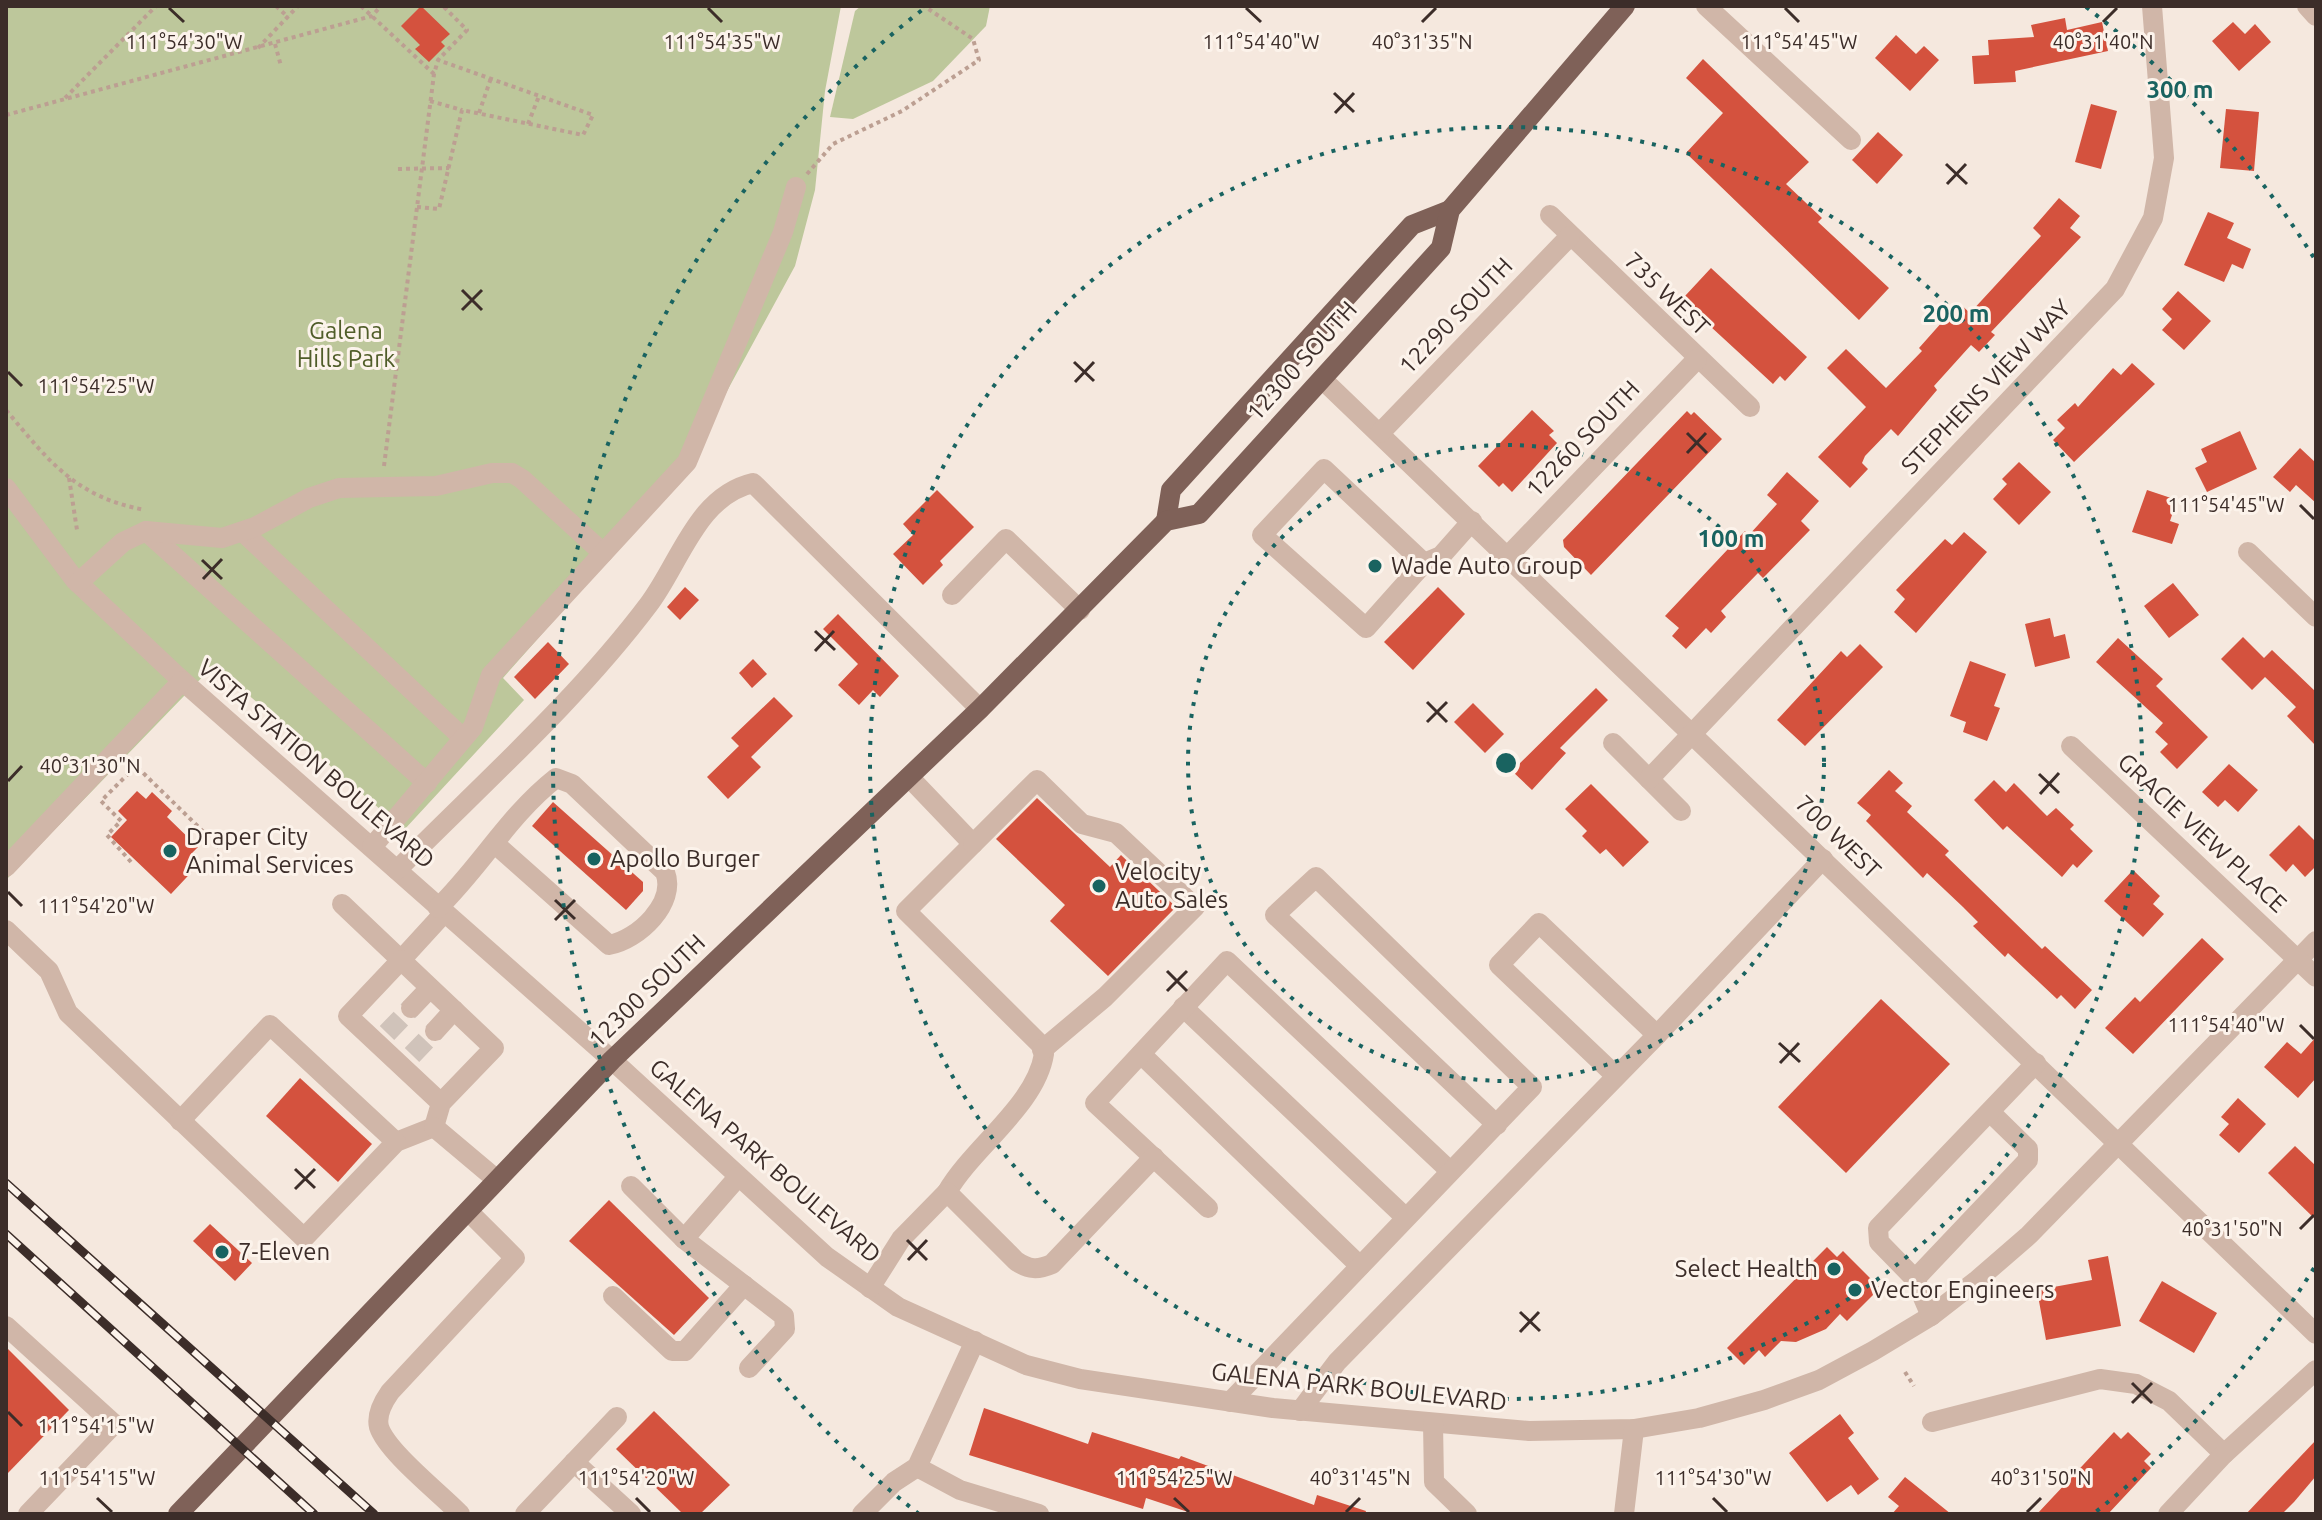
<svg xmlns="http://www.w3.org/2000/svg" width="2322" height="1520" font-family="Ubuntu,sans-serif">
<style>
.green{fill:#bdc79b}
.building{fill:#d4523e}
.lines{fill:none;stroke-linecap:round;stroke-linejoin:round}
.minor-tunnel{stroke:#d0c3ba;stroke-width:20;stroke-dasharray:20 10;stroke-linecap:butt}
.path{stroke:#bc9f92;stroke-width:4;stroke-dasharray:4 4;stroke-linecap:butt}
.minor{stroke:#d0b6a8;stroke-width:20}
.major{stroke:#7f6158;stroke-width:20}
.rail-casing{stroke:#3c2d29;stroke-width:9}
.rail{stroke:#fcf3eb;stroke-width:6;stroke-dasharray:18;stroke-linecap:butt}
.ticks{fill:none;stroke:#3c2d29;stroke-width:3}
.ring{fill:none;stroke:#196360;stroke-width:4;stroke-dasharray:4 8}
.poi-dot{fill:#196360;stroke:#fcf3eb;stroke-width:3}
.labels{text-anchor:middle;stroke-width:6;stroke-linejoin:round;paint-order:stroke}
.street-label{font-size:24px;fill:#3c2d29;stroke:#fcf3eb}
.park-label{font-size:24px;fill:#505d29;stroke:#fcf3eb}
.poi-label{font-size:24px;fill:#3c2d29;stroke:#fcf3eb;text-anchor:start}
.ticks-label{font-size:20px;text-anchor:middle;fill:#3c2d29;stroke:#fcf3eb;stroke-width:6;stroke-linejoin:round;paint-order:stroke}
.centre{fill:#196360;stroke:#fcf3eb;stroke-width:4}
.ring-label{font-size:24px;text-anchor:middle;font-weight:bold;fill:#196360;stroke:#fcf3eb;stroke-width:6;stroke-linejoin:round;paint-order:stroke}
</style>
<rect width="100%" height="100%" fill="#f5e8de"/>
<g class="green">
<polygon points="6,6 841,6 825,91 815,190 795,266 720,404 690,467 503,678 524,700 404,830 214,665 6,880"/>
<polygon points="861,6 990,6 986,26 933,81 853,119 830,117 855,11"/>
</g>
<g class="building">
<polygon points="421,6 450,34 441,42 445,46 429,62 415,49 420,45 401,26"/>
<polygon points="2065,18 2067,30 2102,22 2108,51 2015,71 2016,82 1974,84 1972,56 1989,55 1988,40 2034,37 2031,25"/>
<polygon points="2233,22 2245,34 2255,24 2271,42 2239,71 2212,41"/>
<polygon points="1896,35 1916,54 1924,46 1939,60 1910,91 1875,58"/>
<polygon points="1703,59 1809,162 1786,184 1822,218 1818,222 1889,288 1859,320 1686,153 1723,113 1686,78"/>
<polygon points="2091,104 2117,111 2101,169 2075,162"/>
<polygon points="2226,109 2259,112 2254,171 2220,168"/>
<polygon points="1878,132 1903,155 1877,184 1852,160"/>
<polygon points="2059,198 2080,216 2070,228 2081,237 1991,332 1995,335 1979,352 1971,345 1934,386 1937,390 1898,436 1891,429 1865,456 1862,463 1868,469 1850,488 1818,457 1866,407 1827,368 1846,349 1886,388 1922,351 1919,348 1959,303 1970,313 2041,236 2033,228"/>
<polygon points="2208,212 2234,223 2227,238 2251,249 2243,269 2232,264 2224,282 2184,265"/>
<polygon points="1711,268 1807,357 1785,381 1780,376 1773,384 1685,303 1688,299 1685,296"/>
<polygon points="2178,291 2211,321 2184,350 2162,330 2172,319 2162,309"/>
<polygon points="2132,363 2155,384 2074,462 2053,440 2065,428 2057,420 2075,403 2078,407 2113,368 2121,375"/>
<polygon points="1532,410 1554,431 1549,435 1557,443 1512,492 1503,483 1499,487 1478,466"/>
<polygon points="1687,411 1691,415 1694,412 1722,439 1591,575 1564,547 1563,540"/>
<polygon points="2240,431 2257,469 2207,492 2195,468 2207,462 2201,449"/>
<polygon points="2300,448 2316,463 2316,503 2296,485 2290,492 2273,477"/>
<polygon points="2019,462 2051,492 2019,525 1993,499 2007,484 2002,479"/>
<polygon points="1787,472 1819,501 1801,521 1810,530 1763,578 1758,573 1721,611 1726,617 1711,633 1706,628 1686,649 1672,636 1679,628 1665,616 1745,531 1749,535 1777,504 1767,495"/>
<polygon points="937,490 974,527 940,561 943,565 923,585 893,554 913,535 903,524"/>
<polygon points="2147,490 2177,500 2170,521 2179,524 2172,544 2132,532"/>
<polygon points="1964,532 1987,552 1916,633 1894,612 1905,599 1896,590 1945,539 1952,545"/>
<polygon points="2173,583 2199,615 2169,638 2144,606"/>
<polygon points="685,587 699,600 680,620 667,607"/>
<polygon points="1438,587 1465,614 1413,670 1384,642"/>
<polygon points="838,614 899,676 880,697 873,690 859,705 838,685 858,664 823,629"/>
<polygon points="2050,618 2054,637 2065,634 2070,658 2035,667 2025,624"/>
<polygon points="2243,637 2264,658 2272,650 2316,692 2316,746 2287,716 2296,707 2265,677 2252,690 2221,659"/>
<polygon points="2118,638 2163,679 2156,686 2208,737 2177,769 2160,752 2168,744 2155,732 2163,723 2096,662"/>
<polygon points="548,642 569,664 535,699 514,677"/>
<polygon points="1860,644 1883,667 1805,746 1777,720 1841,651 1847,657"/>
<polygon points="753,659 767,674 752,688 739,673"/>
<polygon points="1970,661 2006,674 1994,706 2000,708 1987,741 1963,732 1966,722 1950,716"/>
<polygon points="1596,688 1608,700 1560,748 1566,753 1532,790 1512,771"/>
<polygon points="774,697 793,716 751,757 761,767 728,799 707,777 739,746 731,738"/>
<polygon points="1473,703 1504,734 1485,753 1454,722"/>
<polygon points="2229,764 2258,790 2238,812 2225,800 2218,807 2202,792"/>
<polygon points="1889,770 1903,783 1895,791 1912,806 1907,812 1949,851 1945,855 2042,949 2045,946 2092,990 2075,1009 2061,995 2057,999 2008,953 2005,957 1973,926 1978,922 1963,907 1927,873 1923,878 1866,821 1871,815 1857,803"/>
<polygon points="1994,780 2006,792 2014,783 2047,816 2056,808 2074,825 2070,829 2093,851 2077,868 2073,864 2062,877 2007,826 2003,830 1974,800"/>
<polygon points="1591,784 1649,842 1623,867 1606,849 1600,854 1582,836 1587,831 1565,809"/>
<polygon points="137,791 146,799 152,792 172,811 167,817 198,847 191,854 200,863 171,894 111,837 127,820 118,811"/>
<polygon points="1037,798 1110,867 1121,855 1176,907 1108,976 1050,921 1065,905 996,839"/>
<polygon points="553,802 643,882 643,891 626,910 532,826"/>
<polygon points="2299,825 2316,842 2316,866 2305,877 2293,864 2286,872 2269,855"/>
<polygon points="2133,870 2160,896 2153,904 2164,914 2143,937 2104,901"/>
<polygon points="2202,938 2224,959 2133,1054 2105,1028 2135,997 2140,1002"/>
<polygon points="1881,999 1950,1064 1846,1173 1778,1107"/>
<polygon points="2316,1037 2316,1078 2298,1098 2264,1067 2287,1042 2301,1054"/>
<polygon points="300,1078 372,1144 338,1182 266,1116"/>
<polygon points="2238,1098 2266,1124 2239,1153 2219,1135 2229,1124 2221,1117"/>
<polygon points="2295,1146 2316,1166 2316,1220 2268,1173"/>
<polygon points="609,1200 709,1298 674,1335 569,1241"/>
<polygon points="210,1224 252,1263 235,1281 193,1241"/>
<polygon points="1827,1247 1837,1257 1843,1251 1880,1288 1847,1321 1840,1314 1826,1329 1796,1342 1781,1341 1765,1357 1759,1350 1744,1365 1727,1348"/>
<polygon points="2108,1256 2121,1326 2046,1340 2037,1290 2092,1280 2088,1260"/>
<polygon points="2162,1281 2217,1313 2194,1353 2139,1321"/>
<polygon points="6,1347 69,1410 6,1475"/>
<polygon points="984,1408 1088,1444 1092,1432 1179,1459 1181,1456 1314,1505 1317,1495 1366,1511 1365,1514 1194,1514 1146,1498 1143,1509 969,1455"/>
<polygon points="654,1411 730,1485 700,1514 683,1514 616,1449"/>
<polygon points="1840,1414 1854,1433 1848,1438 1879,1479 1858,1495 1851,1485 1827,1502 1789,1453"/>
<polygon points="2114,1432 2121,1439 2128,1432 2151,1454 2144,1461 2151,1468 2108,1514 2037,1514"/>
<polygon points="2316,1440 2316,1476 2294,1502 2282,1514 2246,1514"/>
<polygon points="1905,1477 1951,1514 1892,1514 1899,1506 1888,1497"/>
</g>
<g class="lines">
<g class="minor-tunnel">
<polyline points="387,1033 411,1008"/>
<polyline points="412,1055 435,1031"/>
</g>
<g class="path">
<polyline points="276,6 288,17"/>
<polyline points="361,6 434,74"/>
<polyline points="275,44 281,66"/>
<polyline points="258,48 298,6"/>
<polyline points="65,98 156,6"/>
<polyline points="430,101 462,110"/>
<polyline points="479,113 491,78"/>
<polyline points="6,115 372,16 381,6"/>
<polyline points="528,124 539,96"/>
<polyline points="398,169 449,168"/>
<polyline points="807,174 833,144 902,111 979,60 973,39 924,6"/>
<polyline points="417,207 439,209 462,110 583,135 593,115 438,60"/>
<path d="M6,410C49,461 75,497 145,510"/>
<polyline points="384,466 434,74 438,60 467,30 443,6"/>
<polyline points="69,478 77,530"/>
<polyline points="131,862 107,835 121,821 101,801 136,766 219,847"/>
<polyline points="1905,1372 1914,1386"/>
</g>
<g class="minor">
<polyline points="1706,6 1851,140"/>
<polyline points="2307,6 2316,16"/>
<polyline points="1550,215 1750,407"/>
<polyline points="1322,379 2316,1334"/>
<polyline points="1380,433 1570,236"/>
<polyline points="6,488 75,580 177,676 612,1060 827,1257 898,1307 1026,1365 1080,1379 1273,1408 1529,1431 1634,1429 1699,1418 1764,1400 1819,1380 1873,1351 1931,1316 1976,1281 2029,1235 2316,941"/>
<polyline points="146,531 427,783"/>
<polyline points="243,532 463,738"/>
<polyline points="2248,552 2316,617"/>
<polyline points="1508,556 1697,359"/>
<polyline points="1424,563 1366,628 1262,535 1324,469 1424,563 1441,556 1472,521"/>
<polyline points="78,583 123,542 146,531 222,538 255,527 309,498 339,488 436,486 492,473 512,473 522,479 603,553"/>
<polyline points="952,595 1006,539 1080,610"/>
<polyline points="1613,743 1681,811"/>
<polyline points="2071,746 2316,977"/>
<path d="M909,777L973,844L906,911L1041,1045L1044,1054C1036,1105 973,1147 947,1192"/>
<polyline points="1649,779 2115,289 2153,218 2164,158 2152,6"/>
<polyline points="973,844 1037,780 1082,824 1116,833 1195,907 1105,997 1042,1050"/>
<polyline points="372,847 473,727 491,675 687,462 783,232 796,187"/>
<polyline points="6,867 182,681"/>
<path d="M397,870C482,784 576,701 649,604C680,563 697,496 753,483L980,709"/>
<polyline points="342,904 401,960 444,913"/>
<path d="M438,908C481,866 509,815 556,778L572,784L665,872C677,903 638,940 609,945L494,843"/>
<polyline points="6,930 49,971 68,1013 304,1238 396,1142 434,1127"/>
<polyline points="1183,1007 1405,1217"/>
<polyline points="411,1008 430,988"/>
<polyline points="435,1031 454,1010"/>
<polyline points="1141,1054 1360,1266"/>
<polyline points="1616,1076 1499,965 1539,923 1657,1035"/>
<polyline points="180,1121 270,1025 396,1142"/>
<polyline points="434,1127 441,1103 494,1048 401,960 348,1016 441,1103"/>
<polyline points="434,1127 497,1180"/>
<polyline points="631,1186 684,1239 784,1316 785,1329 749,1368"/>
<polyline points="1208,1208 1095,1103 1227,961 1449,1170"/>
<polyline points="684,1239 738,1177"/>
<polyline points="1915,1279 2028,1160 2028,1149 1990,1112"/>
<path d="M870,1288L901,1239L947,1192L1016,1261C1029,1270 1038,1270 1052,1264L1154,1157"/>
<polyline points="613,1296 672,1351 685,1351 744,1285"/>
<polyline points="1931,1316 1915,1279 1879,1242 1878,1228 2036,1063"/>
<polyline points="6,1326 114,1424 28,1514"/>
<polyline points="1230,1402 1532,1087 1316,877 1275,915 1497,1125"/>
<polyline points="1300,1411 1337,1362 1657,1035 1823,859"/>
<polyline points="1932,1422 2100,1379 2136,1384 2169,1401 2224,1454"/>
<polyline points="1433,1423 1434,1482 1467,1514"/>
<polyline points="574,1462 631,1514"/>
<polyline points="917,1467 960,1490 1039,1514"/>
<path d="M460,1514C441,1494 387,1452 379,1427C376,1415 383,1402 390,1392L515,1258L468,1211"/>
<polyline points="525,1514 617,1417"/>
<polyline points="862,1514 894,1482 917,1467 975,1341"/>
<polyline points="1624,1514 1634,1429"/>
<polyline points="2168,1514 2224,1454 2316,1370"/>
</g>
<g class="major">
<polyline points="1166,521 1171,490 1412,225 1450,210"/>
<polyline points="178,1514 612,1060 980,709 1166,521 1199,514 1441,248 1450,210 1625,6"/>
</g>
<g class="rail-casing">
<g id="rail">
<polyline points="6,1183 374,1514"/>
<polyline points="6,1234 314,1514"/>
</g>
</g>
<use href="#rail" class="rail"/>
</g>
<path class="ticks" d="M169,8L184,22M708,8L722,22M1246,8L1261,22M1785,8L1799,22M1422,22L1436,8M2103,22L2117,8M1334,93L1354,112M1335,113L1354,93M1946,164L1967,184M1947,184L1966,164M462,290L482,310M462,310L482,290M1074,362L1094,381M8,372L22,386M1075,382L1094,362M1687,433L1707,453M1687,453L1706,433M2300,505L2314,519M202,560L222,579M203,579L222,559M815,631L835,650M815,651L834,631M1427,702L1447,722M1427,722L1447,702M2039,774L2059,793M8,781L22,766M2040,794L2059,773M8,892L22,906M555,900L575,919M555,920L575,900M1167,971L1187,991M1167,991L1187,971M2300,1025L2314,1039M1779,1043L1800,1062M1780,1063L1799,1043M295,1169L315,1188M295,1189L315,1169M2300,1229L2314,1215M907,1240L927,1260M908,1260L927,1240M1520,1312L1540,1331M1520,1332L1539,1312M2132,1383L2152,1403M2132,1403L2152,1383M8,1412L22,1426M97,1498L112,1512M636,1498L650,1512M1174,1498L1189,1512M1713,1498L1727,1512M1346,1512L1360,1498M2027,1512L2041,1498"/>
<g class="ring">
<circle cx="1506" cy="763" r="318"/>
<circle cx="1506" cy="763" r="636"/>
<path d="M2314 1268A953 953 0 0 1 2093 1514M919 1514A953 953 0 0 1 926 7M2086 7A953 953 0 0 1 2314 258"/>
</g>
<g class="poi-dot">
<circle cx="1375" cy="566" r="8"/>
<circle cx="170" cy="851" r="8"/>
<circle cx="594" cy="859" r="8"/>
<circle cx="1099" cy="886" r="8"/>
<circle cx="222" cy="1252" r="8"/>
<circle cx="1834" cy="1269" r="8"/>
<circle cx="1855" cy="1290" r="8"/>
</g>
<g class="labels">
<g class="street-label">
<text transform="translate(1667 294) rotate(44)" y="8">735 WEST</text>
<text transform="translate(1456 316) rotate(-46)" y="8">12290 SOUTH</text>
<text transform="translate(1302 361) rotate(-48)" y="8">12300 SOUTH</text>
<text transform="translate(1986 387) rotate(-46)" y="8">STEPHENS VIEW WAY</text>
<text transform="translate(1583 439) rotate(-46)" y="8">12260 SOUTH</text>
<text transform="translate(316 764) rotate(41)" y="8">VISTA STATION BOULEVARD</text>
<text transform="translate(2202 833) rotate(43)" y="8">GRACIE VIEW PLACE</text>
<text transform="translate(1838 837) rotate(44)" y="8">700 WEST</text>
<text transform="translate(647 991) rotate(-44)" y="8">12300 SOUTH</text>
<text transform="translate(765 1161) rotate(41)" y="8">GALENA PARK BOULEVARD</text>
<text transform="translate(1359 1387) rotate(6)" y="8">GALENA PARK BOULEVARD</text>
</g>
<g class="park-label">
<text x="346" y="339">Galena<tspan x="346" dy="28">Hills Park</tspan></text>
</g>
<g class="poi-label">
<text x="1391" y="574">Wade Auto Group</text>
<text x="186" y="845">Draper City<tspan x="186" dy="28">Animal Services</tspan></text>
<text x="610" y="867">Apollo Burger</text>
<text x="1115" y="880">Velocity<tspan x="1115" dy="28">Auto Sales</tspan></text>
<text x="238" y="1260">7-Eleven</text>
<text x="1818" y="1277" text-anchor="end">Select Health</text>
<text x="1871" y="1298">Vector Engineers</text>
</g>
</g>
<g class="ticks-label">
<text x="184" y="49">111°54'30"W</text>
<text x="1261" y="49">111°54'40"W</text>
<text x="722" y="49">111°54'35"W</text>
<text x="1799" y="49">111°54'45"W</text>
<text x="1422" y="49">40°31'35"N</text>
<text x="2103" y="49">40°31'40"N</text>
<text x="96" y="393">111°54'25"W</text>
<text x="2226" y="512">111°54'45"W</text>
<text x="90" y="773">40°31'30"N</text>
<text x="96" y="913">111°54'20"W</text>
<text x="2226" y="1032">111°54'40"W</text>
<text x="2232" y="1236">40°31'50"N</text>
<text x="96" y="1433">111°54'15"W</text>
<text x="1360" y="1485">40°31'45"N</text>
<text x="2041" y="1485">40°31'50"N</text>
<text x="97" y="1485">111°54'15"W</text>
<text x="636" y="1485">111°54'20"W</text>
<text x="1174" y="1485">111°54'25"W</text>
<text x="1713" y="1485">111°54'30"W</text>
</g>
<circle cx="1506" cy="763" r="12" class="centre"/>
<g class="ring-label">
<text x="2180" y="98">300 m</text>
<text x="1956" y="322">200 m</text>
<text x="1731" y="547">100 m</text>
</g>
<rect width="2322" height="1520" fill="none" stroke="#3c2d29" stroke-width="16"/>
</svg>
